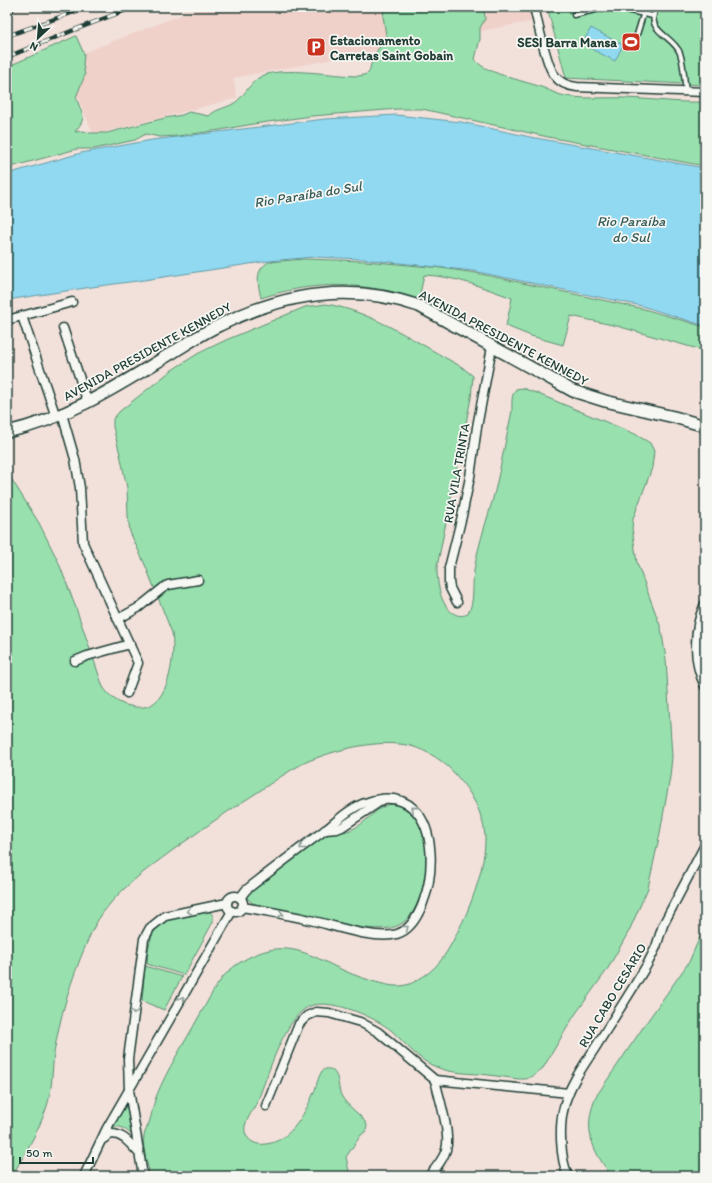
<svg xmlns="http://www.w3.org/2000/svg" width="712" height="1183" font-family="Itim,sans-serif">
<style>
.built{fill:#efd1c9}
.green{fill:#98e0ae;stroke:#5c8e71}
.water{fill:#90d9f1;stroke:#639ba5}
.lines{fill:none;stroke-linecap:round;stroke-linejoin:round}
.service-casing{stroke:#1f3d34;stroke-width:7}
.minor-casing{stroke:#1f3d34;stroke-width:11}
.secondary-casing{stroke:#1f3d34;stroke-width:14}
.service{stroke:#f6f6f2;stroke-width:4}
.minor{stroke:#f6f6f2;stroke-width:8}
.secondary{stroke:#f6f6f2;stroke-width:11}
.rail-casing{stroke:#1f3d34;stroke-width:4.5}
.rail{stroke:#f6f6f2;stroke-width:3;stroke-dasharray:9;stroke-linecap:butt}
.oneway{stroke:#8a9a93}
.labels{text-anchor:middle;stroke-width:3.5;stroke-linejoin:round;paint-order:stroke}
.poi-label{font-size:13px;font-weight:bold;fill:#1f3d34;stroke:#f6f6f2;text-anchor:start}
.street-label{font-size:13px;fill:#1f3d34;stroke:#f6f6f2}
.water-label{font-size:14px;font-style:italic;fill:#365c5a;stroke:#f6f6f2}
</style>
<rect width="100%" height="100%" fill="#f2e0da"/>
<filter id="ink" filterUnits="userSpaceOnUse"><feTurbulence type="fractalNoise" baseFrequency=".025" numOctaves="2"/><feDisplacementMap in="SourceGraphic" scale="8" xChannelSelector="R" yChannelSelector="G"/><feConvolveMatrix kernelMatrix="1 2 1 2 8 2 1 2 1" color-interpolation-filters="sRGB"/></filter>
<g filter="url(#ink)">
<polygon class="built" points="202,7 530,7 534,21 233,78 237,98 94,135 62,61"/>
<g class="green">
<path d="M385,7H479L484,10L485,19L480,28V39L475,59C481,72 524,81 538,86C546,88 553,93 561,95C582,100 604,97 625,98C652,99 678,103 705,102V166L548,137L422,109H398L312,116L253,124L220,130L178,136L159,137L146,134L135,140L94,149H77L7,168V67L76,36L84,54L83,65L85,75L76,97L83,116C83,123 78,127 75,132L83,131L90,133H107L165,118L182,115L189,112L209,116C215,109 228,108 236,102C245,95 251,81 262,76C283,66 334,76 359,76L367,74L369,72L372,61L378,49L384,43L385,40L386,35L383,16Z"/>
<polygon points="547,7 705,7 705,85 566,78"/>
<path d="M304,259L365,261L441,268L476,273L644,309L705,327V351L617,326L571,316L563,345L531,336L506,326L512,298C485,288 454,276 424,275L419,299C364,282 316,280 261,298C258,284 254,270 269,262Z"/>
<path d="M326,304C374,312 419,344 462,367L473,376L471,398L437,567C437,582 440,609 457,615C461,616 465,616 468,613C475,603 472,582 474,571C478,544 488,518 495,491C501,465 506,438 512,411C512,403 511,395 516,389L522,388L536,393L635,434L650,443L654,451L652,468L633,519L632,528L637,563L661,628L666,659L672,757L670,777L660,833L648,888L629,931L607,970L574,1016L543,1068L533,1076L526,1079H519C509,1078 499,1076 489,1075C472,1073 452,1074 436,1067C418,1060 406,1044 392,1031C375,1017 335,1000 313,1005C285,1012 268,1077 257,1102C254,1109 247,1118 245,1126C243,1139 255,1146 266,1144C292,1141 306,1111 315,1090C317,1084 318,1077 322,1071C326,1068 329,1068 333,1071C340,1077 337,1089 342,1097C349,1108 361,1114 367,1125L366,1131L361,1135L346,1157L350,1176H151C147,1164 142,1148 144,1136C144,1133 148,1126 149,1123C152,1114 153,1105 156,1097C167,1069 184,1044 198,1018C206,1005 213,989 223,977C234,964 252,954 269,950C294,945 313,956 334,966C346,972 359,977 372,981C383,984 395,988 406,985C412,984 419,979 424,976C440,966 449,949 457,933C471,907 486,866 485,836C483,812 471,792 456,775C444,761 428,751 411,746C379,738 333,750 304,763C288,771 273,782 258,792C229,810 201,830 173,850C142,873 109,896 92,931C76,966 63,1004 56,1042C51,1064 54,1087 46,1109C38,1132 24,1155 12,1176H7V472L39,523L58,561L76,608L103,687C110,697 119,704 130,706C138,708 148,708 154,703C171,690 175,651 172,633L146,567L130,532L128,516L127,488L120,454L113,427V419L120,411L172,370L199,353L226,340L305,307Z"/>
<path d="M391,804C412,807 421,824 425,842C428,860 426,876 421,893C417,906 411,919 399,925C379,937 313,917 288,912C280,910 253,907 248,899C246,897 247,894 248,891L324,834C335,833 345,833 355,828C368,821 376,807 391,804Z"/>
<path d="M206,910C212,913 214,915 213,922L184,975L147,964C149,917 166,920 206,910Z"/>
<path d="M705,925V1176H612C591,1150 582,1127 597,1095L646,1023L689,962Z"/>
<polygon points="145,966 182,977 164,1010 142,1001"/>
<path d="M127,1098L136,1139C129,1133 122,1123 111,1128Z"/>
</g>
<g class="water">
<polygon points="591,28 623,45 615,61 582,44"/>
<polygon points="396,115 461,122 530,137 705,168 705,326 642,306 473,271 363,259 314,257 269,261 144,280 92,287 7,300 7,174 81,153 152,140 325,119"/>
</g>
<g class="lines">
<g class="service-casing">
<g id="service">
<path d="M657,7C643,31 673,35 680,53C684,65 684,79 686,91"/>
<polyline points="608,8 621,9 653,16"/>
<polyline points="574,15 608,7"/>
<polyline points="636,38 643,15"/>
</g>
</g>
<g class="minor-casing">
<g id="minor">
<path d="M534,7C538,22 546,66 555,76C560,83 568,86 577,87L705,92"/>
<polyline points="22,316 72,302"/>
<polyline points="7,320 22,316 56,417"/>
<polyline points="63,328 88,403"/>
<polyline points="62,414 75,459 80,488 83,543 138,663 127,693"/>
<polyline points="457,602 450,588 449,582 449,568 462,516 470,477 477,427 492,347"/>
<path d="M705,604C693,629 693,662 705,686"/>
<polyline points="118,619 138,608 163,588 168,585 198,580"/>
<polyline points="75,661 87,656 130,644"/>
<polyline points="325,830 337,829 342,827 384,799"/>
<circle cx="235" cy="904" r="8"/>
<path d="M240,898L246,890C273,869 300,848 328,828C340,818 353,806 368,802C453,775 440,921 397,934C375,940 335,926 314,921C290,915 266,911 242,907"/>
<polyline points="266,1106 299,1024 307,1016 316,1012 329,1013 360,1022 378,1032 435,1080 569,1093"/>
<path d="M103,1139L111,1134C124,1134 130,1144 139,1153"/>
<polyline points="84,1176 107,1128 129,1090 232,911"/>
<polyline points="143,1176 129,1090 128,1059 144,939 150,928 165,916 227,903"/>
<path d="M429,1176C436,1168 443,1160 446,1150C451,1134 439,1097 435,1080"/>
<path d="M568,1176C560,1158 559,1125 564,1107C568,1087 584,1065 595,1048C613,1019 631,992 648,963L656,947L663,925L705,845"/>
</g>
</g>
<g class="secondary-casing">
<g id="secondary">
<polyline points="7,7 8,7"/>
<path d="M7,432C70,418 121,384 175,351C190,342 204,332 220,325C284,293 350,282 419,306L573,391L605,401L674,417L705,426"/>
</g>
</g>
<use href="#service" class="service"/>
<use href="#minor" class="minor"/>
<use href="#secondary" class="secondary"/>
<g class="rail-casing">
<g id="rail">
<polyline points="7,36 88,7"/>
<polyline points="7,57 74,30 134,7"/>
</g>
</g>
<use href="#rail" class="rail"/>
</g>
<defs><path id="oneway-chevron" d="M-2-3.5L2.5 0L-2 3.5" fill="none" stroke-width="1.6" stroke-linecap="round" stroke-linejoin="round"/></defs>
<g class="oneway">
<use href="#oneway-chevron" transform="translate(414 809) rotate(-139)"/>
<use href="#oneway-chevron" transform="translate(302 847) rotate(142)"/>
<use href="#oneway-chevron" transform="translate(189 911) rotate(168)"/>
<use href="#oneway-chevron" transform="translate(281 914) rotate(13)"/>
<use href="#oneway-chevron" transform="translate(406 928) rotate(-37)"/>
<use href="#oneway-chevron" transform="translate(182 999) rotate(-60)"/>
<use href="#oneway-chevron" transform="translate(134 1012) rotate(97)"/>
</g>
</g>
<defs>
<g id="stadium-square" transform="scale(1)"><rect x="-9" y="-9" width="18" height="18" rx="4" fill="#c8321e" stroke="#f6f6f2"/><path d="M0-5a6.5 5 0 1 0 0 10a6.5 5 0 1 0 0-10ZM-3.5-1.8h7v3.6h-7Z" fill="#fff"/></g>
<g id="parking-square" transform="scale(1)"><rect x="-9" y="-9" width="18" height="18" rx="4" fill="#c8321e" stroke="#f6f6f2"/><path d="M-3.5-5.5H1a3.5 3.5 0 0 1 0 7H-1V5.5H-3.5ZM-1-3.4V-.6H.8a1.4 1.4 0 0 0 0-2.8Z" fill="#fff"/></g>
</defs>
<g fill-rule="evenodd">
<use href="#stadium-square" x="631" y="42"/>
<use href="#parking-square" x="316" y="47"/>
</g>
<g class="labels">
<g class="poi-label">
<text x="330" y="45">Estacionamento<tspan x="330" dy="15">Carretas Saint Gobain</tspan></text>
<text x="617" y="47" text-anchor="end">SESI Barra Mansa</text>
</g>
<g class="street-label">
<text transform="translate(504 337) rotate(28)" y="5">AVENIDA PRESIDENTE KENNEDY</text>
<text transform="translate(147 351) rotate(-29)" y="5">AVENIDA PRESIDENTE KENNEDY</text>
<text transform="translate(456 473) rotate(-80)" y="5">RUA VILA TRINTA</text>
<text transform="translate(612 995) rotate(-59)" y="5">RUA CABO CESÁRIO</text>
</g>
<g class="water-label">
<text transform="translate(308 194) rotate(-9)" y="5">Rio Paraíba do Sul</text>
<text x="631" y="226">Rio Paraíba<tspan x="631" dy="16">do Sul</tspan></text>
</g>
</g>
<rect width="712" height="1183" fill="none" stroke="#f6f6f2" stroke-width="24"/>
<rect x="12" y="12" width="688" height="1159" fill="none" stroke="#1f3d34" stroke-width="1.5" filter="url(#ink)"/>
<g transform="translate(38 38) rotate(206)" stroke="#f6f6f2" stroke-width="3" paint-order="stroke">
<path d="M0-3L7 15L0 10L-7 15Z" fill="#1f3d34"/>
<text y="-6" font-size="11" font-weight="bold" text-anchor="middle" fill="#1f3d34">N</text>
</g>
<path d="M20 1157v6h73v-6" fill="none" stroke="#1f3d34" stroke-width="2"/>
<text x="26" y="1157" font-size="12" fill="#1f3d34" stroke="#f6f6f2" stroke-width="3" paint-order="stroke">50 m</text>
</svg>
